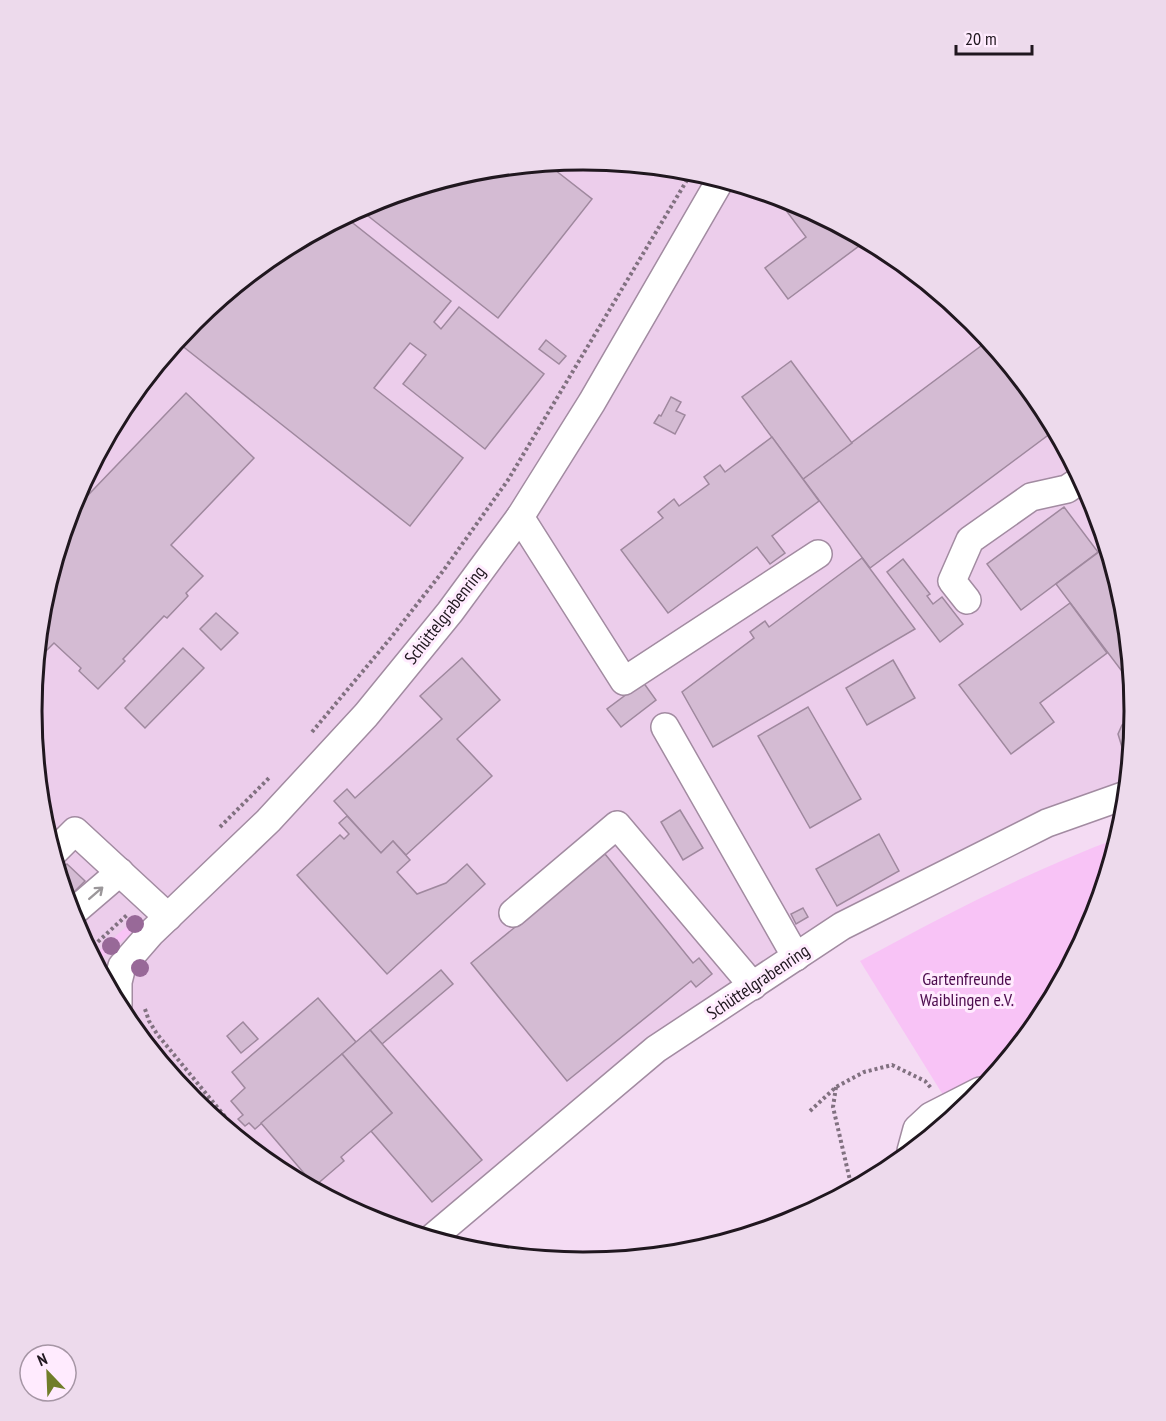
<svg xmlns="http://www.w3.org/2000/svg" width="1166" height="1421" font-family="'PT Sans Narrow',sans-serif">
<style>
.built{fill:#eccdeb}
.green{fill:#f8c3f6}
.building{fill:#d4bbd3;stroke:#9f889e;stroke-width:1.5}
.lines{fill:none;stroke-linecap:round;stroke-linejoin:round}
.minor-casing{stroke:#a28ba1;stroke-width:30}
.path{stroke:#817180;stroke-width:4;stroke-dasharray:3 3;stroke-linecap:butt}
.minor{stroke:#fff;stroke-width:27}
.tree{fill:#986998}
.oneway{stroke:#9b979a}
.labels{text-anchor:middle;stroke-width:6;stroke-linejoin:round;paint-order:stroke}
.street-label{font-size:18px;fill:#20171f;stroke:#ffebfe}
.park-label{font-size:18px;fill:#4c0b4d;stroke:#ffebfe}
.rim{fill:none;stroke:#20171f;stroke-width:3}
</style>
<rect width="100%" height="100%" fill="#f4dbf3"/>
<polygon class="built" points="583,159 691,170 794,201 890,252 973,321 1042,404 1093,500 1124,603 1134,711 1125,809 1057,834 847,940 667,1060 441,1241 372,1220 276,1169 193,1100 124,1017 73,921 42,818 32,710 42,603 74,499 125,404 193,320 277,252 372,201 476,170"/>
<g class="green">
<path d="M1118,838L1092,922L1041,1017L973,1101L943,1095L860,961C944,915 1028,872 1118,838Z"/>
<polygon points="135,919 138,924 135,930 96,963 92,957"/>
</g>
<g class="building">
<polygon points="546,163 592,199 498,318 363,212 372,201 476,170"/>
<polygon points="786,198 794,201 867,240 788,299 765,268 806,237 782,205"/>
<polygon points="344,216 451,301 434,322 441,329 459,307 544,374 485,449 403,384 426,355 410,343 374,388 463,458 410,526 176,341 193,320 277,252"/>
<polygon points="546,340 566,356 559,364 539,349"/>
<polygon points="989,340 1042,404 1055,430 870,568 803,479"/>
<polygon points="791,361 852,443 803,479 742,397"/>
<polygon points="186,393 254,458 171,545 203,576 186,593 188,596 167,618 164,616 123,659 125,661 98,689 79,671 81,668 54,643 36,661 42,603 69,515"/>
<polygon points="671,397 681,402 676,411 685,415 675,434 654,423 659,415 661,416"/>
<polygon points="772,437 819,501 772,536 785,553 770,564 757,547 668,613 621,550 663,518 658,512 674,499 679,506 709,484 704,477 720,465 725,472"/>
<polygon points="1064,507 1098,552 1021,610 987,564"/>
<polygon points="1107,546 1114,570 1113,571 1124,603 1131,675 1127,678 1056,584"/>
<polygon points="862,558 915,629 713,747 682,692 754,638 750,632 765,621 769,627"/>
<polygon points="903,559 930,594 927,596 933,604 942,597 963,624 940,642 887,572"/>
<polygon points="1070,603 1107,653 1040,703 1054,722 1011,754 959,685"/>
<polygon points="216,613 238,633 221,650 200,629"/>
<polygon points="183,648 204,668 145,728 125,708"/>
<polygon points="462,658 500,700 457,739 492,776 406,855 393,841 381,853 334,801 347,789 355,798 442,719 420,696"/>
<polygon points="893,660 915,698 867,725 846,688"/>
<polygon points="643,682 656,700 621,727 607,709"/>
<polygon points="808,707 861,799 810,828 758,736"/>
<polygon points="1133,718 1134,718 1130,752 1122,747 1118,734 1122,725"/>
<polygon points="680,810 703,848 683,860 661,822"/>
<polygon points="347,816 381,853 393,841 410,860 397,872 417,894 446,883 467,864 485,884 387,974 297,875 340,835 344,839 349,834 339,823"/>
<polygon points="879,834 899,871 837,906 816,869"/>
<polygon points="605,854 693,963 699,958 712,974 696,987 691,981 567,1081 471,963"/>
<polygon points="67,864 85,881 67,899 58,872"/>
<polygon points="803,908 808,917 796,924 791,914"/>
<polygon points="441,970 453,984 382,1044 370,1030"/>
<polygon points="318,998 356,1042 255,1129 249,1123 245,1126 238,1119 243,1115 231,1101 245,1088 232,1072"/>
<polygon points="243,1022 258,1039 241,1053 227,1036"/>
<polygon points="370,1030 482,1160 432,1202 371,1131 392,1113 342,1054"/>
<polygon points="342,1054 392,1113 341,1157 344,1161 315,1186 261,1123"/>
</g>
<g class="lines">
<g class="minor-casing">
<g id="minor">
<polyline points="520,517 624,681 818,554"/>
<polyline points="967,600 952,581 970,540 1031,497 1067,489 1082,479"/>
<polyline points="665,727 796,957"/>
<polyline points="53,853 75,831 168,917"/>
<polyline points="513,913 617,825 753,986"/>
<polyline points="71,914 120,872"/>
<polyline points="118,1005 118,982 122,966 131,956 151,933 268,821 366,715 450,612 520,517 592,402 721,179"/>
<polyline points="911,1151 917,1129 931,1116 980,1091"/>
<polyline points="432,1238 656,1049 842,926 1047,823 1126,795"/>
</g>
</g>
<g class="path">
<polyline points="312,732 389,640 443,571 508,480 693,170"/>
<polyline points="220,827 270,777"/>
<polyline points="89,950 128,914"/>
<polyline points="145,1009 149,1021 157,1034 250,1147"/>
<polyline points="836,1087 833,1107 852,1189"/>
<polyline points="810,1111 836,1087 864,1072 892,1065 925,1081 931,1088"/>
</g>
<use href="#minor" class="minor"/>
</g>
<g class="tree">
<circle cx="135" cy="924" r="9"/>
<circle cx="111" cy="946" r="9"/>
<circle cx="140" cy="968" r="9"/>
</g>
<defs><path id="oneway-shaft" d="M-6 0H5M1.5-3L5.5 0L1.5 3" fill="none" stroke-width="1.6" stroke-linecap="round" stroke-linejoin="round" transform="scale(1.5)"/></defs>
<use class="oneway" href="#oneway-shaft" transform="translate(96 893) rotate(-41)"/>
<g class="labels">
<g class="street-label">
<text transform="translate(445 615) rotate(-52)" y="6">Schüttelgrabenring</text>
<text transform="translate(758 982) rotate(-34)" y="6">Schüttelgrabenring</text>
</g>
<g class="park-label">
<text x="967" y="985">Gartenfreunde<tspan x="967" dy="21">Waiblingen e.V.</tspan></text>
</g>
</g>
<path d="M0 0H1166V1421H0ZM42 711a541 541 0 1 1 1082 0a541 541 0 1 1-1082 0Z" fill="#eddaec" fill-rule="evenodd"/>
<path class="rim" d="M42 711a541 541 0 1 1 1082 0a541 541 0 1 1-1082 0Z"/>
<g transform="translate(48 1373) rotate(337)"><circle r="28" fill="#ffebfe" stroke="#a696a5" stroke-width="1.5"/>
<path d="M0-4.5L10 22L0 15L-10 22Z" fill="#707d29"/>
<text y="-9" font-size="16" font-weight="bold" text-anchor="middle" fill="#20171f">N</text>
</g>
<path d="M956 45v9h76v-9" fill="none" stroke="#20171f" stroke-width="3"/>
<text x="965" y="45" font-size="18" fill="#20171f" stroke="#ffebfe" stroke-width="4.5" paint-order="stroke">20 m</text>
</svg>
